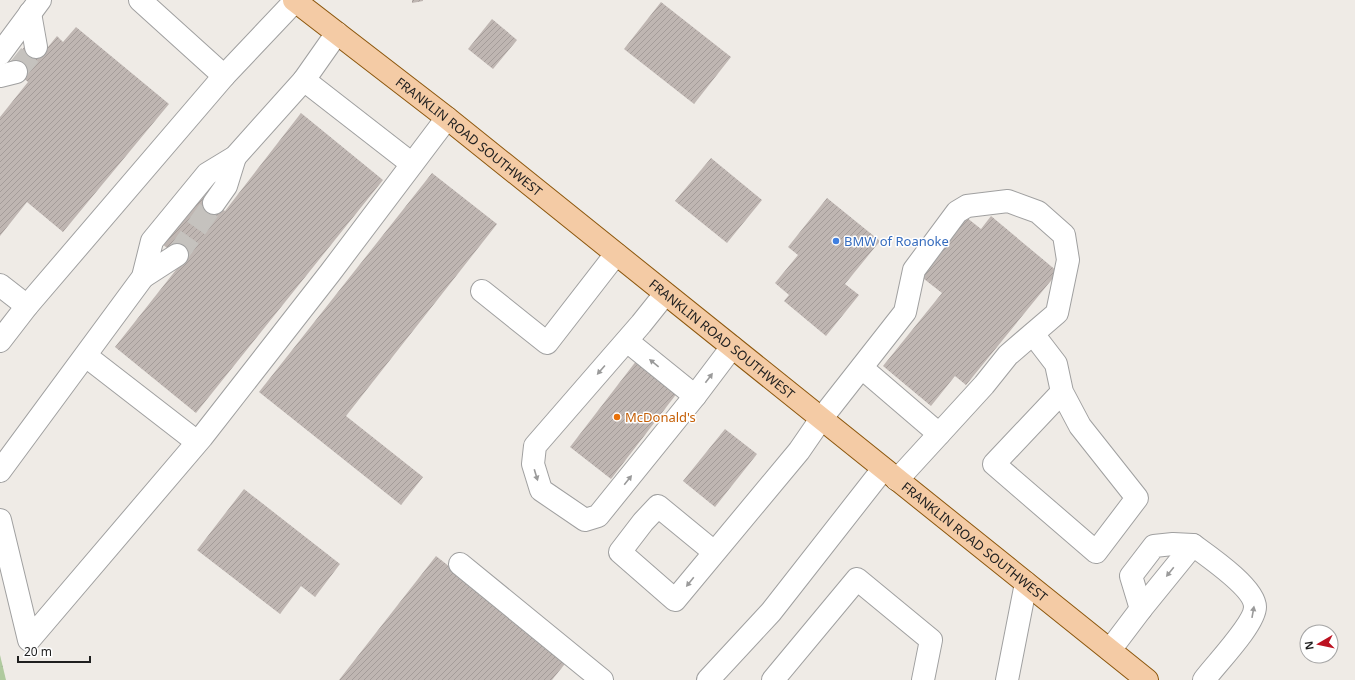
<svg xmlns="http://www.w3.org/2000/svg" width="1355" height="680" font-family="'Noto Sans',sans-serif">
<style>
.forest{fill:url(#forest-firs)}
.building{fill:url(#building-hatch)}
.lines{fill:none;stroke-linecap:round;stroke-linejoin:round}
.minor-tunnel{stroke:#c5c2be;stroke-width:22;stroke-dasharray:22 11;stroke-linecap:butt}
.minor-casing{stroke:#a0a0a0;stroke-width:24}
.major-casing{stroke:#8c570d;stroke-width:24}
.minor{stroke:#fff;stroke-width:22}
.major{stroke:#f4cba5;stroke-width:22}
.oneway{fill:#9a9a9a}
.shop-dot{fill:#3f7fe0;stroke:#fff;stroke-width:1.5}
.food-dot{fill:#e8710a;stroke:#fff;stroke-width:1.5}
.labels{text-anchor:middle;stroke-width:3;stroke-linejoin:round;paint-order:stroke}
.street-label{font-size:13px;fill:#1f1f1f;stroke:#fff}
.shop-label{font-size:13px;fill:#366cbe;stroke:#fff;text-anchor:start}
.food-label{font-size:13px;fill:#c56008;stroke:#fff;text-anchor:start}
</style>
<defs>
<pattern id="forest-firs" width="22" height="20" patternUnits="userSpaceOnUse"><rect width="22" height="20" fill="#afca9e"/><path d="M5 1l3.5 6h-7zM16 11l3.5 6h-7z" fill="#96ad88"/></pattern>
<pattern id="building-hatch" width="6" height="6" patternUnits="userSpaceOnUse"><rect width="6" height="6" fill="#bfb6b2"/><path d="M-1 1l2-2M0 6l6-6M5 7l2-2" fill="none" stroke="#a49c99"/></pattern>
</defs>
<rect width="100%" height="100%" fill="#efebe6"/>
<polygon class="forest" points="0,655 6,680 0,680"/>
<g class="building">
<polygon points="412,0 423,0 423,1 412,3"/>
<polygon points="661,2 731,57 694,104 624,49"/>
<polygon points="492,19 517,40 493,69 468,49"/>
<polygon points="76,27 169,104 63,232 27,202 0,236 0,117 28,82 9,66 29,41 43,53 57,36 63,42"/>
<polygon points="301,113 383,180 196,413 115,347 183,261 161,243 201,195 225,211"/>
<polygon points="711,158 762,200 727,243 675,201"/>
<polygon points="432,173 497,224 346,416 423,477 401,505 259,392"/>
<polygon points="827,198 880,241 845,284 859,295 826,336 784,301 789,295 775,283 798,255 788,247"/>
<polygon points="991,216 1058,272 966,385 955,376 931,406 883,366 942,293 919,275 966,217 981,229"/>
<polygon points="640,356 681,388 611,479 570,447"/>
<polygon points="725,429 757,454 715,507 683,481"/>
<polygon points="244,489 340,564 315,597 301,586 280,614 197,550"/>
<polygon points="436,556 568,660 552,680 339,680"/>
</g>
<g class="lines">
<g class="minor-tunnel">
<polyline points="16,72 36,47"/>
<polyline points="177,255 214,203"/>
</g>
<g class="minor-casing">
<g id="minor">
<polyline points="30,13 36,47"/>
<polyline points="0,54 40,0"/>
<polyline points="0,76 16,72"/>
<polyline points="224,76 295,1"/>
<polyline points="304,80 337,33"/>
<polyline points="214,203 226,186 235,157"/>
<polyline points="143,277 177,255"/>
<polyline points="0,285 27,306"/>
<polyline points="482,291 547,343 616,254"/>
<polyline points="665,294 641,324 535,446 533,464 541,490 585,520 598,516 695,396 732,347"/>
<polyline points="1033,334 1056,364 1062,392 1080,426 1137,498 1096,552 994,464 1062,392"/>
<polyline points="0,341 27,306 224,76 140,0"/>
<polyline points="627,341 695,396"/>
<polyline points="86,356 197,442"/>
<polyline points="862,368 939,434"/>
<polyline points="0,471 143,277 152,241 207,174 235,157 304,80 412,164"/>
<polyline points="0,520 29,640 202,437 330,273 447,118"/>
<polyline points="714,552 658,506 643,522 620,552 675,600 799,451 821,419 905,312 914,270 957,212 967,206 1008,201 1038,212 1064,235 1068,260 1057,313 1008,355 984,385 897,480"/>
<polyline points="460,564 602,680"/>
<polyline points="1141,609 1131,576 1154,546 1173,544 1193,545"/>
<path d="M1110,650L1141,609L1193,545C1208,556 1255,588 1255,607C1255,624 1215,665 1204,680"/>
<polyline points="708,680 771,612 883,469"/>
<polyline points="773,680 857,579 931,640 923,680"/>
<polyline points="1007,680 1026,583"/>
</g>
</g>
<g class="major-casing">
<g id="major">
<path id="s1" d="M294,0L447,118L1147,680"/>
</g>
</g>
<use href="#minor" class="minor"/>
<use href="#major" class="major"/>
</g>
<defs><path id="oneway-solid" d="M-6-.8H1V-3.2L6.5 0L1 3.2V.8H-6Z"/></defs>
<g class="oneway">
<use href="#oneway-solid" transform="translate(654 363) rotate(-141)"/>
<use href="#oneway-solid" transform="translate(601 370) rotate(131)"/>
<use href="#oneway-solid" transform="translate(709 378) rotate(-53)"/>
<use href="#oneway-solid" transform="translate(536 475) rotate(73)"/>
<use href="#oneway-solid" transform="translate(628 480) rotate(-51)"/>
<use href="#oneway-solid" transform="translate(1170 572) rotate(129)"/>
<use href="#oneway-solid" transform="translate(690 582) rotate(129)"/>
<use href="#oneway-solid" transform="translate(1253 612) rotate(-80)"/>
</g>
<circle class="shop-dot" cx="836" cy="241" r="4"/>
<circle class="food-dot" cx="617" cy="417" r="4"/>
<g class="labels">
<g class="street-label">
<text dy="5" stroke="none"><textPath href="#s1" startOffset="222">FRANKLIN ROAD SOUTHWEST</textPath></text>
<text dy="5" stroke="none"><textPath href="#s1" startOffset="546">FRANKLIN ROAD SOUTHWEST</textPath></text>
<text dy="5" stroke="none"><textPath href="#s1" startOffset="870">FRANKLIN ROAD SOUTHWEST</textPath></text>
</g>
<g class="shop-label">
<text x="844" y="246">BMW of Roanoke</text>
</g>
<g class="food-label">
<text x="625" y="422">McDonald's</text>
</g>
</g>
<g transform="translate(1319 644) rotate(261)"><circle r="19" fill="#ffffff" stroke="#a5a5a5"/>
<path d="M0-3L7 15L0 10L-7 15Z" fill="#bc1120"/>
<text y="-6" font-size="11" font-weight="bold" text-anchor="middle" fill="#1f1f1f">N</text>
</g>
<path d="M18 656v6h72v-6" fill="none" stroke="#1f1f1f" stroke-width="2"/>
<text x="24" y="656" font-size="12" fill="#1f1f1f" stroke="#ffffff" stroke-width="3" paint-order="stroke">20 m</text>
</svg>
